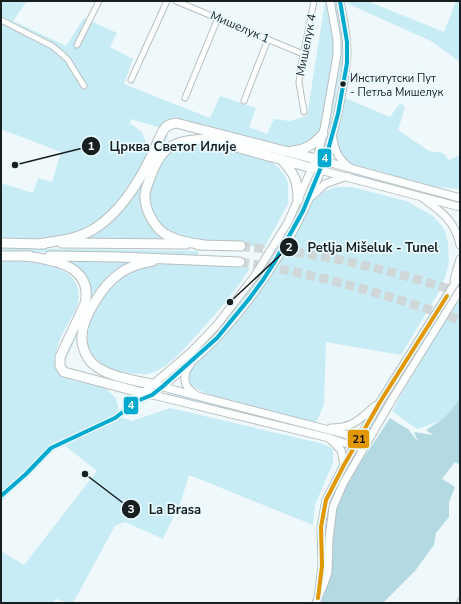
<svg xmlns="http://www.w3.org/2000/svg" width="461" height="604" font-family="'Nunito Sans',sans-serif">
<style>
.green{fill:#c8ecf5}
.forest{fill:#b3dae3}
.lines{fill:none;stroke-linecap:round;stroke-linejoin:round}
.highway-tunnel{stroke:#cfd7d9;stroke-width:9;stroke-dasharray:9 4.5;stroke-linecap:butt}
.street-casing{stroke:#b8bfc1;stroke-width:7}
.secondary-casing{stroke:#b8bfc1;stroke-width:9}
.highway-casing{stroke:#b8bfc1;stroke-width:11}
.street{stroke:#fdfefe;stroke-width:5}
.secondary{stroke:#fdfefe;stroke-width:7}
.highway{stroke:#fdfefe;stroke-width:9}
.bus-1-casing{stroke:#eafbff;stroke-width:7}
.bus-2-casing{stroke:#eafbff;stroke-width:7}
.bus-1{stroke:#00a9ce;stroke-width:4}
.bus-2{stroke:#e19803;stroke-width:4}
.bus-dot{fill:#181f21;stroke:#eafbff;stroke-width:1.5}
.labels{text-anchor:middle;stroke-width:3.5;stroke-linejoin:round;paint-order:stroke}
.bus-label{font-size:11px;fill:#181f21;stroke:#eafbff;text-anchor:start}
.street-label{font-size:12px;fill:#181f21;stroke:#eafbff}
.leader{fill:none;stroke:#181f21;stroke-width:1.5}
.callout-dot{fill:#181f21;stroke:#eafbff;stroke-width:1.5}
.mark-label{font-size:12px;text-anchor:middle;font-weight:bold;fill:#fff}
.callout-label{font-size:13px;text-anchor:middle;font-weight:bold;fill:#181f21;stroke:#eafbff;stroke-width:3.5;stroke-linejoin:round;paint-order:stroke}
.line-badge{stroke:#eafbff;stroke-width:1.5}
.badge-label{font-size:11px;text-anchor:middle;font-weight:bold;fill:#fff}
.pale-badge-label{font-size:11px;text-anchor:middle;font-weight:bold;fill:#111}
</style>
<rect width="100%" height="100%" fill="#eff8fa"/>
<g class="green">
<path d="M1,1H27L13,21L66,46L84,18L117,33L110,47L133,59L124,84L210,118L220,96L256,108L249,127L267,134L274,119L290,121L307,116L325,1H327C330,18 333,36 334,53C334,64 322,128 317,135C310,144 301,147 290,150L173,117L167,120L161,128L131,119L130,124L134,126L142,132L146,143L148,155L130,188L110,212L93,225L79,232L51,239L1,238V183L33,193L38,178L52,182L61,152L1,129Z"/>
<polygon points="334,1 336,1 343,37 343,59 330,128 328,128 340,59 341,37"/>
<polygon points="342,1 367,1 444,32 456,1 460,1 460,62 431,41"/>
<polygon points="343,97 390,117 400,103 405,107 398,130 429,151 443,153 449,160 460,155 460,189 418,185 358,169 340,157 334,135"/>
<polygon points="165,134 168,136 145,181 142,200 166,239 87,238 114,219"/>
<polygon points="197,144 209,146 270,161 279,168 284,174 288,183 288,204 264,248 238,244 204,242 183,239 166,231 154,216 148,201 148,195 161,160 177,146"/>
<polygon points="352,172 460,200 460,203 352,175"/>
<polygon points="336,187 352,187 406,201 433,216 442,226 446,234 448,243 449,263 442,287 401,355 326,342 324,404 316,423 213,397 193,387 190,382 189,377 189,373 199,357 237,318 310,204 323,192"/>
<path d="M301,202L303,203C272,265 238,313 189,361L187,360C201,346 215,333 227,318C257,282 280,244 301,202Z"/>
<polygon points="1,248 198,251 198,255 1,251"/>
<polygon points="64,260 135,262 112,275 100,286 66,359 64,359 89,304 84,275 77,266"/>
<path d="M1,261C30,261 90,262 77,307C76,311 73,314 71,318C62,335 51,352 57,372L71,380L105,388L116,398L120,417L132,421L170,408L324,444L333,449V463L315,505L313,525L189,475L181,501L163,539L125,522L115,526L73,603H67L57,599L51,603H1V551L24,565L97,471L63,444L51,452L1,502Z"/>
<path d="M176,263L250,268C234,294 214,316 193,339C182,351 169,366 154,372C145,376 134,374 124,372C112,370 97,365 91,354C80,334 97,300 111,285C116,280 125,274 131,271C144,265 161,264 176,263Z"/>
<path d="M460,293V396C450,420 440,421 417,429L392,411L440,324Z"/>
<polygon points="169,393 345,437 344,439 168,396"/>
</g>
<path class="forest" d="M460,396V465L455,462L442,479L455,487L449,502V517L436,533L434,545L415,571L383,603H321L328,583L333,510L343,489L390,418L409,430L418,442L414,432L433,435L426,430C442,420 453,413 460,396Z"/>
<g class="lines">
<g class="highway-tunnel">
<path d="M241,246C269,250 298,252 326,257C371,266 415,278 459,292"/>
<path d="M240,262C315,273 388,295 460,320"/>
</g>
<g class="street-casing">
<g id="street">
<polyline points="176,1 303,54"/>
<polyline points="1,20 52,46 63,55 68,60 84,86"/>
<polyline points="77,45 99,1"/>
<polyline points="131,80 167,1"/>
<polyline points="185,98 218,18"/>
<polyline points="244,101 268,39"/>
<polyline points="304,112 299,83 300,72 314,1"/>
<polyline points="1,496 26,474 51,448 115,418 137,401 152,395"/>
<polyline points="459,603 460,601"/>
</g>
</g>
<g class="secondary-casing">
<g id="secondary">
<path d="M333,139C335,152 339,159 349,167"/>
<polyline points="320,160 460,198"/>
<polyline points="316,169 460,207"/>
<polyline points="312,196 325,184 347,176"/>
<path d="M423,198C441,212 455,220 460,245"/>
<polyline points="454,280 460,259"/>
<path d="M190,365C181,377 184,387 196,395"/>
<polyline points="159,386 352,436 363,440"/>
<polyline points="143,393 191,352 216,326 254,277 288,222 312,168 319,151 325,124 337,55 337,39 330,1"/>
<polyline points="149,394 329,438 357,447"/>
<path d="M152,395C174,377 198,358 218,337C276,274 324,188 340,103C343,86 347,69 347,52C347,35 343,18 340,1"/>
<path d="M331,428C353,428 360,419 375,406"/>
<polyline points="331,440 341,450 344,465"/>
<polyline points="318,598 322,566 321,527 326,500 344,465 380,402 460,275"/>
<polyline points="316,603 324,584 328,572 329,539 333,507 343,484 393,398 460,290"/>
</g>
</g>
<g class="highway-casing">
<g id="highway">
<path d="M292,151C306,150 314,144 323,134"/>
<path d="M281,159C294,173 298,180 298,200"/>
<polyline points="1,243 44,244"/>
<polyline points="62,243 186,244"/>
<path d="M38,244C58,241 80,239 97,227C122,210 139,182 152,155C156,147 159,136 165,128C168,124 172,124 176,123L316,159"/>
<polyline points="198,245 241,246"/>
<path d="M204,245C191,243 177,241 165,234C153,226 144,208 145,194C146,187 149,180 152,173C155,165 159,156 166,150C178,140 193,140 207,139L312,168"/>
<polyline points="1,256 30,256"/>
<path d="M24,256C51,259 94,265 85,304L60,357V366L64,372L143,393"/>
<polyline points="50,256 118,257 240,262"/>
<path d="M151,384C133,380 105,376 92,363C85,356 81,344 82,335C83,316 104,284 119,274C129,266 141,263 153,261"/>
</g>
</g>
<use href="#street" class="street"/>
<use href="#secondary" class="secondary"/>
<use href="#highway" class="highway"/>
<g class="bus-1-casing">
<polyline id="bus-1" points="1,496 26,474 51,448 115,418 137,401 152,395 162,387 217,338 249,299 263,280 274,263 303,211 328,150 338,114 347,63 347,42 340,1"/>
</g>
<g class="bus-2-casing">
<polyline id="bus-2" points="318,598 322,566 321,527 326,500 344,465 380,402 447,296"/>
</g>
<use href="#bus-1" class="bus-1"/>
<use href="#bus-2" class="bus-2"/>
</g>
<circle class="bus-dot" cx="343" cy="84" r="3.5"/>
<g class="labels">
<g class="bus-label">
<text x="350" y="82">Институтски Пут<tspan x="350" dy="14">- Петља Мишелук</tspan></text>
</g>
<g class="street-label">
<text transform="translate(240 27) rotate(23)" y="4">Мишелук 1</text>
<text transform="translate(306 45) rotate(-79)" y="4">Мишелук 4</text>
</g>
</g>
<path class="leader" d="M15 165L91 146M230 302L289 247M85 474L131 509"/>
<g class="callout-dot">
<circle cx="15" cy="165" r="4"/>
<circle cx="230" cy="302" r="4"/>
<circle cx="85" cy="474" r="4"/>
<circle cx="91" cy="146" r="10"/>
<circle cx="289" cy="247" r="10"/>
<circle cx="131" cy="509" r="10"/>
</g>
<g class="mark-label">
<text x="91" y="150">1</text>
<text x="289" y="251">2</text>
<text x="131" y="513">3</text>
</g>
<g class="callout-label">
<text x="173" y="151">Црква Светог Илије</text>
<text x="373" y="252">Petlja Mišeluk - Tunel</text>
<text x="175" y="514">La Brasa</text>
</g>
<g class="line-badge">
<rect x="317" y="148" width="15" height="20" rx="4" fill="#00a9ce"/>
<rect x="123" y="396" width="16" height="19" rx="4" fill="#00a9ce"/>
<rect x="347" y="429" width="23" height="20" rx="4" fill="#e19803"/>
</g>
<g class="badge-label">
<text x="325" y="162">4</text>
<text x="131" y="409">4</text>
</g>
<g class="pale-badge-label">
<text x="359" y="443">21</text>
</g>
<rect width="461" height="604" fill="none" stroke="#181f21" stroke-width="4"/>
</svg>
